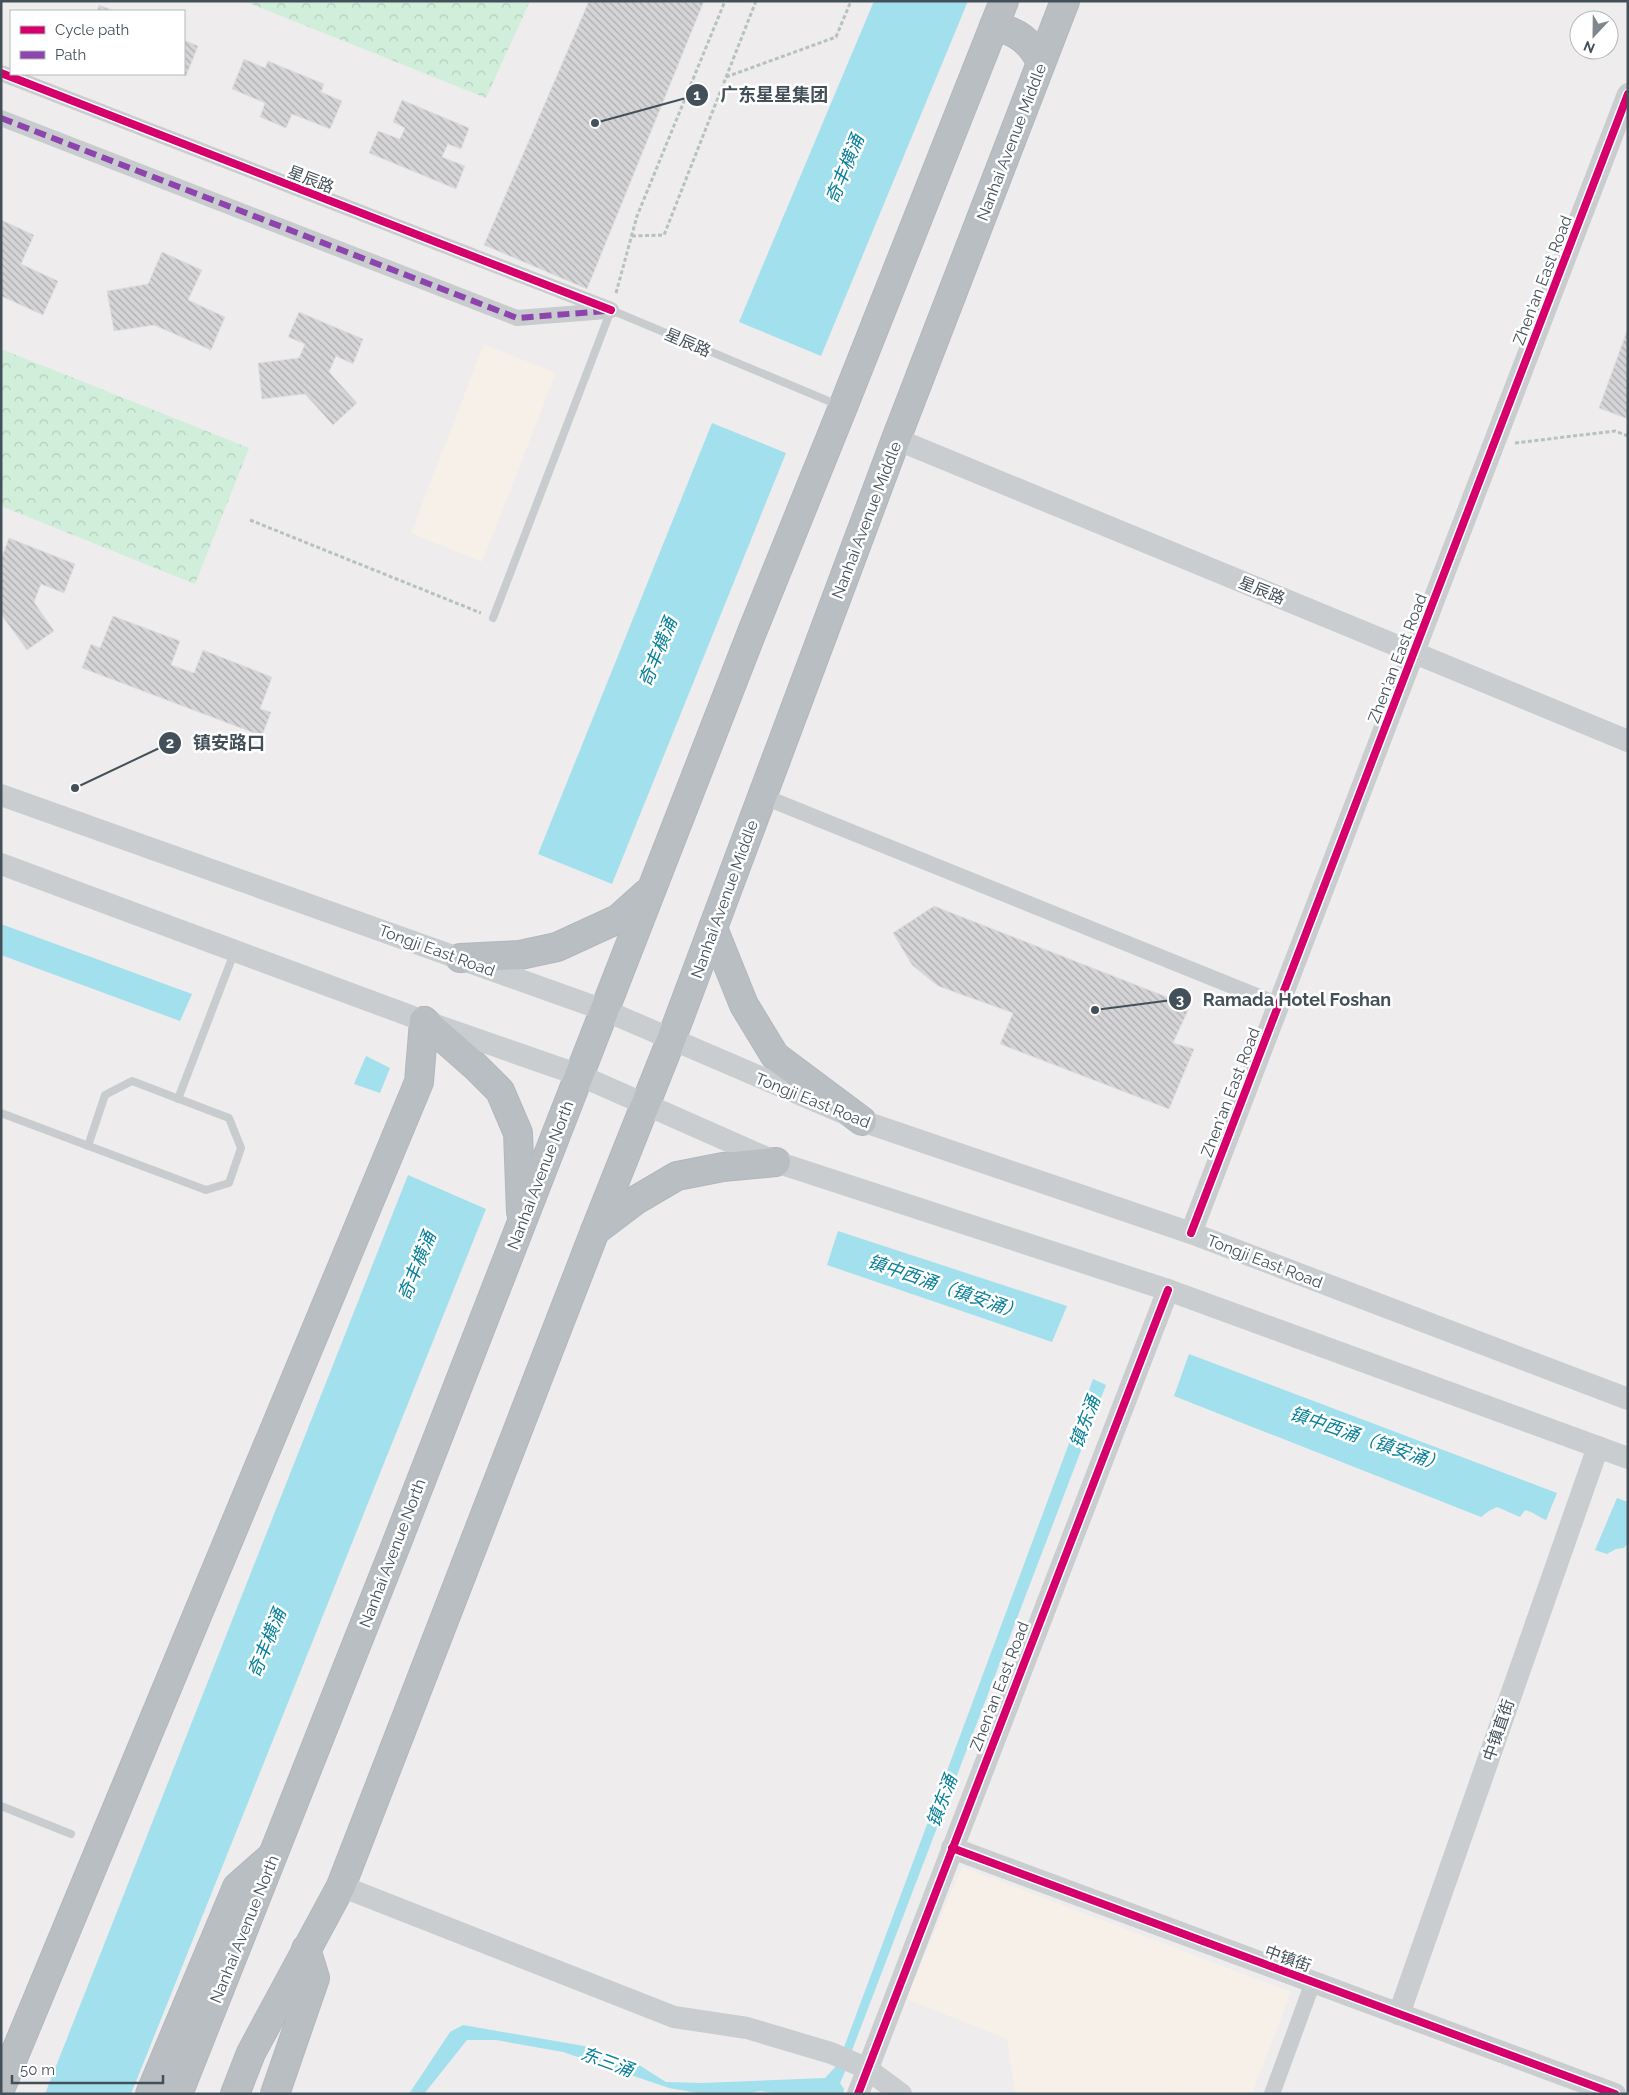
<svg xmlns="http://www.w3.org/2000/svg" width="1629" height="2095" font-family="Raleway,'Noto Sans SC',sans-serif">
<style>
.commercial{fill:#f6f0e8}
.forest{fill:url(#forest-crowns)}
.water{fill:#a3e0ed}
.building{fill:url(#building-back-hatch);stroke:#dfdee0}
.lines{fill:none;stroke-linecap:round;stroke-linejoin:round}
.highway-casing{stroke:#b2b7bd;stroke-width:30}
.path{stroke:#b6c2be;stroke-width:3;stroke-dasharray:4 2.5;stroke-linecap:butt}
.lane{stroke:#c9ccce;stroke-width:8}
.street{stroke:#c9ccce;stroke-width:16}
.secondary{stroke:#c9cdcf;stroke-width:22}
.highway{stroke:#b9bec3;stroke-width:28}
.quiet{stroke:#8e44ad;stroke-width:6;stroke-dasharray:12 6;stroke-linecap:butt}
.cycleway-casing{stroke:#fff;stroke-width:11}
.cycleway{stroke:#d6006c;stroke-width:8}
.labels{text-anchor:middle;stroke-width:5;stroke-linejoin:round;paint-order:stroke}
.street-label{font-size:16px;fill:#445059;stroke:#fff}
.water-label{font-size:18px;font-style:italic;fill:#098099;stroke:#fff}
.leader{fill:none;stroke:#445059;stroke-width:2}
.callout-dot{fill:#445059;stroke:#fff;stroke-width:2}
.mark-label{font-size:15px;text-anchor:middle;font-weight:bold;fill:#fff}
.callout-label{font-size:18px;text-anchor:middle;font-weight:bold;fill:#445059;stroke:#fff;stroke-width:5;stroke-linejoin:round;paint-order:stroke}
</style>
<defs>
<pattern id="forest-crowns" width="20" height="18" patternUnits="userSpaceOnUse" patternTransform="scale(1.25)"><rect width="20" height="18" fill="#d0eeda"/><path d="M2 6a3 3 0 1 1 6 0M12 15a3 3 0 1 1 6 0" fill="none" stroke="#b4cebd"/></pattern>
<pattern id="building-back-hatch" width="6" height="6" patternUnits="userSpaceOnUse" patternTransform="scale(1.25)"><rect width="6" height="6" fill="#d5d4d7"/><path d="M-1 5l2 2M0 0l6 6M5-1l2 2" fill="none" stroke="#aeaeb1"/></pattern>
</defs>
<rect width="100%" height="100%" fill="#eeeced"/>
<g class="commercial">
<polygon points="484,344 556,373 482,562 411,533"/>
<polygon points="962,1867 1291,1992 1252,2094 1182,2094 1176,2091 1156,2094 1015,2094 1007,2039 906,1999"/>
</g>
<g class="forest">
<polygon points="244,1 530,1 486,98"/>
<polygon points="1,349 249,448 195,584 1,506"/>
</g>
<g class="water">
<polygon points="874,1 968,1 821,356 739,322"/>
<polygon points="712,423 786,453 612,884 538,854"/>
<polygon points="1,924 192,994 180,1021 1,955"/>
<polygon points="366,1056 390,1068 380,1093 354,1084"/>
<polygon points="408,1175 486,1209 131,2094 45,2094"/>
<polygon points="838,1231 1067,1306 1052,1342 827,1265"/>
<path d="M1189,1354L1557,1493L1546,1520C1538,1517 1534,1512 1525,1510L1520,1517L1497,1507L1489,1511L1481,1517L1174,1396Z"/>
<polygon points="1093,1379 1106,1385 851,2053 843,2050"/>
<polygon points="1617,1498 1628,1502 1628,1543 1624,1548 1616,1549 1607,1554 1595,1550"/>
<polygon points="463,2025 584,2046 639,2065 666,2082 702,2083 825,2078 840,2062 848,2065 840,2083 844,2089 843,2094 780,2094 761,2091 744,2094 704,2094 669,2088 563,2052 496,2040 467,2040 424,2094 409,2094 450,2032"/>
</g>
<g class="building">
<polygon points="589,1 704,1 587,289 484,245"/>
<polygon points="99,5 114,11 97,11"/>
<polygon points="184,40 198,46 186,76 180,74 184,74"/>
<polygon points="244,59 265,68 268,61 324,84 321,92 342,101 330,129 292,114 286,128 260,117 265,103 232,89"/>
<polygon points="402,100 469,128 461,149 448,144 442,157 465,166 456,189 369,153 378,131 400,139 405,128 393,122"/>
<polygon points="1,220 34,235 21,264 58,281 43,315 1,296"/>
<polygon points="162,252 202,270 188,300 225,317 211,350 154,325 114,331 107,291 148,284"/>
<polygon points="299,312 363,339 353,364 336,356 329,372 357,403 333,425 305,394 262,399 258,363 299,358 305,344 288,337"/>
<polygon points="1628,328 1628,419 1599,408"/>
<polygon points="9,538 75,564 64,593 41,584 34,602 54,631 27,650 1,614 1,559"/>
<polygon points="113,616 180,641 171,665 194,673 203,650 272,677 260,709 271,712 262,736 82,668 91,644 100,648"/>
<polygon points="934,906 1190,1006 1173,1043 1194,1049 1169,1109 1000,1044 1013,1013 938,986 912,965 893,933"/>
</g>
<g class="lines">
<g class="highway-casing">
<g id="highway">
<path d="M994,26C1018,32 1029,40 1041,62"/>
<polyline points="713,928 744,1005 775,1056 862,1121"/>
<polyline points="460,958 520,955 557,947 618,919 647,893"/>
<polyline points="424,1021 475,1066 500,1091 518,1133 521,1212"/>
<polyline points="595,1231 636,1200 677,1176 723,1167 776,1162"/>
<polyline points="1,2087 419,1082 424,1021"/>
<polyline points="150,2094 237,1887 270,1858"/>
<polyline points="178,2094 394,1550 752,632 843,407 1004,1"/>
<polyline points="235,2094 251,2053 341,1886 595,1231 671,1040 896,439 1065,1"/>
<polyline points="275,2094 315,1978 306,1949"/>
</g>
</g>
<g class="path">
<polyline points="726,77 836,37 851,1"/>
<polyline points="632,236 664,235 756,1"/>
<polyline points="616,293 637,216 725,1"/>
<polyline points="1515,443 1615,431 1628,436"/>
<polyline points="250,520 481,613"/>
</g>
<g class="lane">
<polyline points="493,618 611,310 838,405"/>
<polyline points="178,1099 234,953"/>
<polyline points="1,1113 206,1190 229,1183 241,1148 229,1118 132,1081 105,1095 88,1146"/>
<polyline points="1,1806 71,1834"/>
</g>
<g class="street">
<polyline points="1,73 611,310"/>
<polyline points="1,118 517,318 607,311"/>
<polyline points="762,796 1279,1005"/>
<polyline points="1272,2094 1313,1982"/>
</g>
<g class="secondary">
<polyline points="896,439 1628,741"/>
<polyline points="1,795 604,1010 862,1121 1191,1233 1628,1399"/>
<polyline points="1,864 424,1021 579,1075 776,1162 1168,1290 1628,1458"/>
<polyline points="1191,1233 1628,94"/>
<polyline points="952,1848 1615,2094"/>
<polyline points="341,1886 674,2017 747,2028 831,2053 866,2068 901,2094"/>
<polyline points="1399,2014 1598,1447"/>
<polyline points="858,2094 1168,1290"/>
</g>
<use href="#highway" class="highway"/>
<polyline class="quiet" points="1,118 517,318 606,311"/>
<g class="cycleway-casing">
<g id="cycleway">
<polyline points="1,73 611,310"/>
<polyline points="1191,1233 1628,94"/>
<polyline points="952,1848 1615,2094"/>
<polyline points="858,2094 1168,1290"/>
</g>
</g>
<use href="#cycleway" class="cycleway"/>
</g>
<g class="labels">
<g class="street-label">
<text transform="translate(1011 142) rotate(-69)" y="6">Nanhai Avenue Middle</text>
<text transform="translate(311 179) rotate(21)" y="6">星辰路</text>
<text transform="translate(1542 280) rotate(-69)" y="6">Zhen'an East Road</text>
<text transform="translate(688 342) rotate(23)" y="6">星辰路</text>
<text transform="translate(866 520) rotate(-69)" y="6">Nanhai Avenue Middle</text>
<text transform="translate(1262 590) rotate(22)" y="6">星辰路</text>
<text transform="translate(1397 658) rotate(-69)" y="6">Zhen'an East Road</text>
<text transform="translate(724 899) rotate(-70)" y="6">Nanhai Avenue Middle</text>
<text transform="translate(437 950) rotate(20)" y="6">Tongji East Road</text>
<text transform="translate(1230 1092) rotate(-69)" y="6">Zhen'an East Road</text>
<text transform="translate(813 1100) rotate(22)" y="6">Tongji East Road</text>
<text transform="translate(540 1175) rotate(-69)" y="6">Nanhai Avenue North</text>
<text transform="translate(1265 1261) rotate(21)" y="6">Tongji East Road</text>
<text transform="translate(392 1553) rotate(-69)" y="6">Nanhai Avenue North</text>
<text transform="translate(999 1686) rotate(-69)" y="6">Zhen'an East Road</text>
<text transform="translate(1498 1730) rotate(-71)" y="6">中镇直街</text>
<text transform="translate(244 1929) rotate(-68)" y="6">Nanhai Avenue North</text>
<text transform="translate(1288 1958) rotate(20)" y="6">中镇街</text>
</g>
<g class="water-label">
<text transform="translate(845 169) rotate(-68)" y="6">奇丰横涌</text>
<text transform="translate(658 652) rotate(-68)" y="6">奇丰横涌</text>
<text transform="translate(417 1266) rotate(-68)" y="6">奇丰横涌</text>
<text transform="translate(945 1287) rotate(19)" y="6">镇中西涌（镇安涌）</text>
<text transform="translate(1085 1422) rotate(-69)" y="6">镇东涌</text>
<text transform="translate(1367 1439) rotate(19)" y="6">镇中西涌（镇安涌）</text>
<text transform="translate(267 1643) rotate(-68)" y="6">奇丰横涌</text>
<text transform="translate(942 1801) rotate(-69)" y="6">镇东涌</text>
<text transform="translate(607 2062) rotate(20)" y="6">东三涌</text>
</g>
</g>
<path class="leader" d="M595 123L697 95M75 788L170 743M1095 1010L1180 999"/>
<g class="callout-dot">
<circle cx="595" cy="123" r="5"/>
<circle cx="75" cy="788" r="5"/>
<circle cx="1095" cy="1010" r="5"/>
<circle cx="697" cy="95" r="12"/>
<circle cx="170" cy="743" r="12"/>
<circle cx="1180" cy="999" r="12"/>
</g>
<g class="mark-label">
<text x="697" y="100">1</text>
<text x="170" y="748">2</text>
<text x="1180" y="1005">3</text>
</g>
<g class="callout-label">
<text x="774" y="101">广东星星集团</text>
<text x="229" y="749">镇安路口</text>
<text x="1297" y="1006">Ramada Hotel Foshan</text>
</g>
<rect width="1629" height="2095" fill="none" stroke="#445059" stroke-width="5"/>
<rect x="10" y="10" width="175" height="65" fill="#ffffff" stroke="#b4b9bd"/>
<rect x="20" y="26" width="25" height="8" fill="#d6006c" stroke="#b4b9bd"/>
<text x="55" y="35" font-size="15" fill="#445059">Cycle path</text>
<rect x="20" y="51" width="25" height="8" fill="#8e44ad" stroke="#b4b9bd"/>
<text x="55" y="60" font-size="15" fill="#445059">Path</text>
<g transform="translate(1594 35) rotate(202)"><circle r="24" fill="#ffffff" stroke="#b4b9bd"/>
<path d="M0-4L9 19L0 12L-9 19Z" fill="#80878d"/>
<text y="-8" font-size="14" font-weight="bold" text-anchor="middle" fill="#445059">N</text>
</g>
<path d="M12 2075v8h151v-8" fill="none" stroke="#445059" stroke-width="2.5"/>
<text x="20" y="2075" font-size="15" fill="#445059" stroke="#ffffff" stroke-width="4" paint-order="stroke">50 m</text>
</svg>
